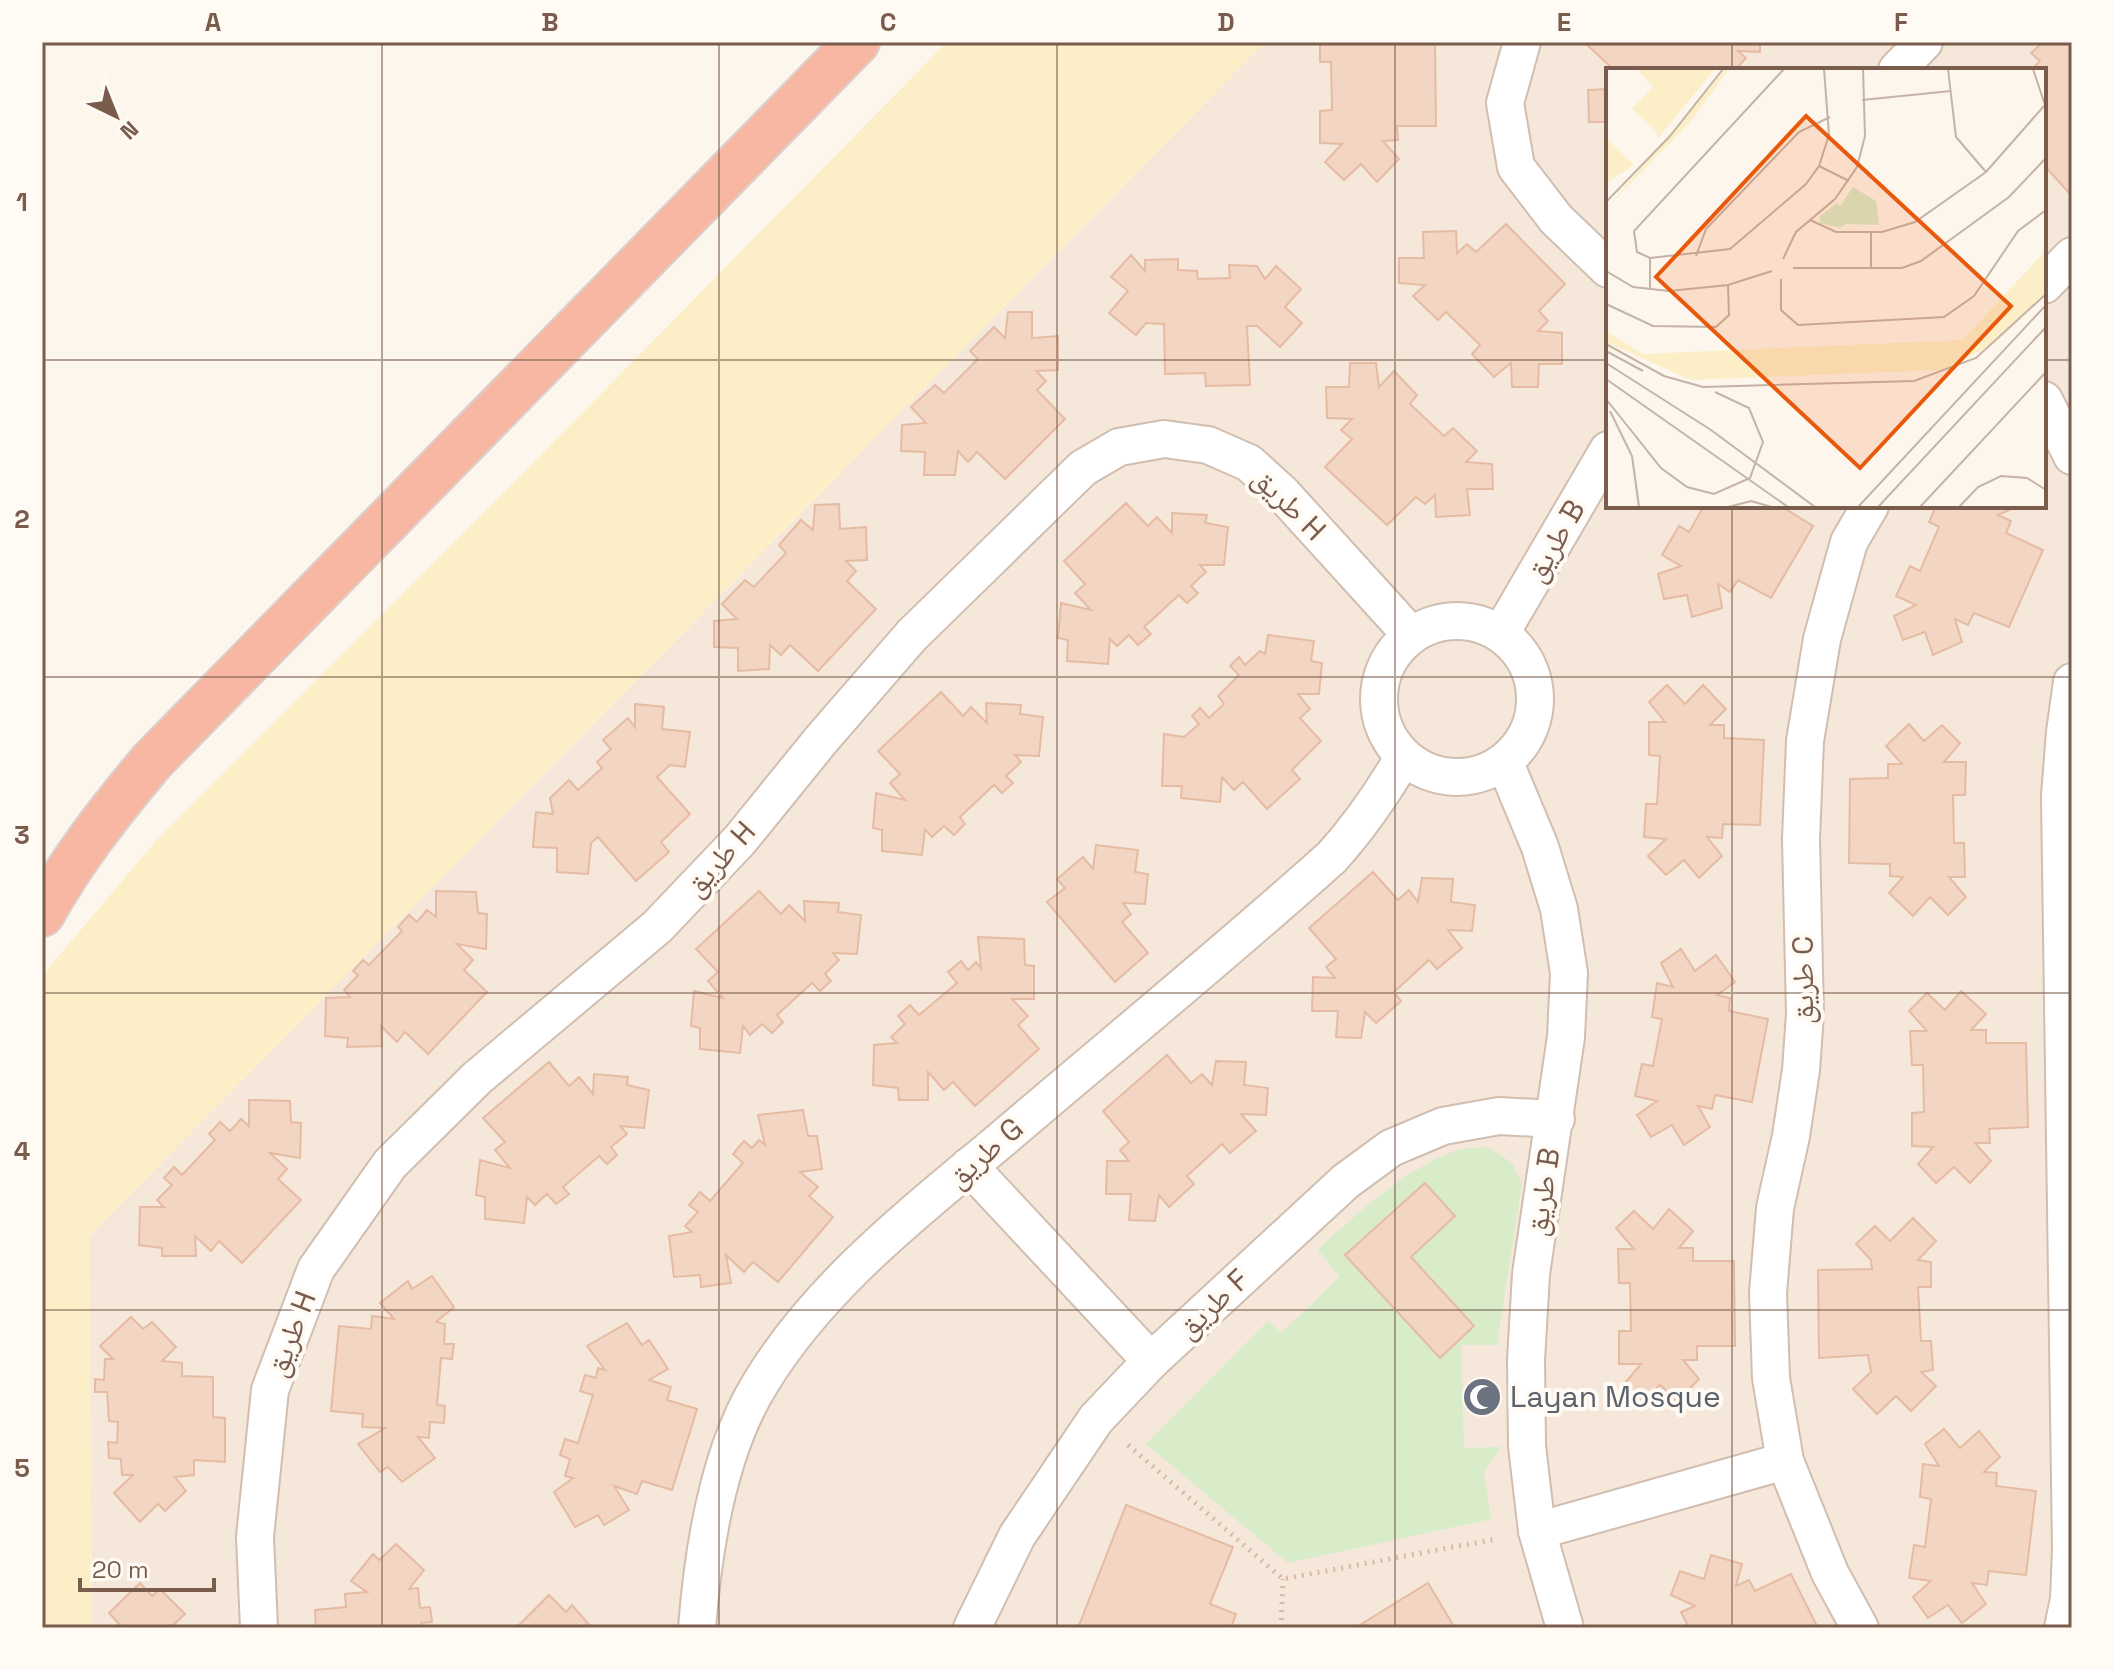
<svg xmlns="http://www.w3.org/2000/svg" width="2114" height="1670" font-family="'Space Grotesk','Noto Naskh Arabic',sans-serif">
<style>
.residential{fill:#f5e8da;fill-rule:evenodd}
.green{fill:#d8ecc9}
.sand{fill:#fcefc7}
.building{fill:#f3d5c3;stroke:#e6bba3;stroke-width:2}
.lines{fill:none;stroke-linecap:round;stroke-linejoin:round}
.street-casing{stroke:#d1beb0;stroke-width:40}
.highway-casing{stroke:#dad1cd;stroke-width:48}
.path{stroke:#d9b8a5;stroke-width:5;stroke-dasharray:2 6;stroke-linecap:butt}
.street{stroke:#fff;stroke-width:36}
.highway{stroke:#f7b7a3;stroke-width:44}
.grid{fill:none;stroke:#7a5c4d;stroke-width:2;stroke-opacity:0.55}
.labels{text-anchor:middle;stroke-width:8;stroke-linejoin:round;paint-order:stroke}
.street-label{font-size:30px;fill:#7a5c4d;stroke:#fffaf3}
.worship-label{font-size:30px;fill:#5b616d;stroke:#fffaf3;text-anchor:start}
.inset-road{fill:none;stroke:#c5b3a7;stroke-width:2}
.view{fill:#e8590c;fill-opacity:0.15;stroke:#e8590c;stroke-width:4}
.inset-edge{fill:none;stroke:#7a5c4d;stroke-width:4}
.neatline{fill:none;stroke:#7a5c4d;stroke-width:3}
.grid-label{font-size:26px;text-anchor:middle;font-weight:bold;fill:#7a5c4d}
</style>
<rect width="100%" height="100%" fill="#fdf6ec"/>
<path class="residential" d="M1265,42H2072V1628H92L89,1236ZM1608,70H2044V506H1608Z"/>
<path class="green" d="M1488,1147L1512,1163L1522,1184L1497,1345H1461L1464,1448L1501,1447L1484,1472L1491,1519L1288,1563L1146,1444L1268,1321L1281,1333L1340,1277L1318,1250C1352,1217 1416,1160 1463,1149C1471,1147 1480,1148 1488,1147Z"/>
<polygon class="sand" points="947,42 1265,42 89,1236 92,1628 42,1628 42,978 51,965 156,841 533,463"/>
<g class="building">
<polygon points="1320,42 1435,42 1436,126 1397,126 1398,140 1383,141 1399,159 1377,182 1361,164 1344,180 1325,162 1342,144 1320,143 1320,111 1332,110 1331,62 1320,62"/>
<polygon points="1584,42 1760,42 1760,52 1738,51 1746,58 1735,70 1614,70"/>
<polygon points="2043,42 2072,42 2072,190 2069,193 2044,165 2044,70 2031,70 2040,61 2031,53"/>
<polygon points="1608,89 1608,122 1589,122 1588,90"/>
<polygon points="1506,224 1565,284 1539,311 1548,321 1538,331 1562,333 1562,364 1539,364 1538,387 1512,387 1511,363 1494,377 1472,354 1480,345 1446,312 1438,320 1413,296 1425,285 1399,283 1399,258 1424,258 1423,232 1456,231 1457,253 1467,244 1476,252"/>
<polygon points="1131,255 1145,271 1145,260 1178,259 1178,270 1197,271 1198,279 1230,278 1229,265 1257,266 1265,279 1276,266 1301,289 1285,307 1302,323 1280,347 1257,326 1247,326 1250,385 1206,386 1205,373 1165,374 1164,324 1146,323 1136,335 1109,313 1128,291 1111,277"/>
<polygon points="1008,312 1032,312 1032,338 1058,336 1058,370 1036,371 1046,381 1037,390 1065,419 1005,479 977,452 968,462 958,451 955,475 924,475 925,452 901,451 902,425 926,423 911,407 935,385 944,393 978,359 970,351 994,327 1005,338"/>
<polygon points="1350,363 1376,363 1379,387 1394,371 1417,395 1410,404 1444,436 1453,428 1477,451 1466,462 1492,464 1493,489 1467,489 1470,515 1436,517 1435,495 1425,504 1416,497 1387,525 1325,467 1352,439 1341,430 1352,419 1327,418 1326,387 1349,387"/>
<polygon points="1126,503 1148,526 1157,517 1172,533 1172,513 1207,515 1205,523 1228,527 1224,565 1200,565 1206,572 1191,586 1198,593 1187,603 1179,595 1144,627 1151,634 1138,645 1129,635 1117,646 1110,639 1108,664 1067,661 1068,640 1058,638 1061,603 1091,610 1075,593 1085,584 1064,561"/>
<polygon points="839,504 840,529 866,527 867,560 846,561 856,571 847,581 876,609 818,671 790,645 781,655 770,645 769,669 738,671 738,648 714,647 714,621 737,619 722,604 745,580 754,587 786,553 779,545 801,520 813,530 815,505"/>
<polygon points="1704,506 1781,506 1813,526 1771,598 1738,580 1730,592 1718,584 1722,608 1692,617 1687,595 1664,599 1658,574 1681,566 1662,555 1679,526 1689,532"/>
<polygon points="1936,506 2018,506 1998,515 2011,521 2006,533 2043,550 2009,627 1974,613 1968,625 1955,619 1962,642 1933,655 1925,632 1903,640 1894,616 1916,605 1896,596 1910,566 1920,571 1939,527 1929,522"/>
<polygon points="1268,635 1314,641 1311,661 1322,663 1319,694 1298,694 1310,709 1300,718 1321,741 1292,770 1300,779 1267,809 1243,782 1234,790 1222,777 1220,802 1181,798 1182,786 1162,786 1164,734 1184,737 1199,724 1192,716 1200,708 1209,718 1224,704 1218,696 1239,675 1230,666 1239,657 1245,665 1260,651 1265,654"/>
<polygon points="1667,685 1685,704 1703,685 1726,709 1710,725 1724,725 1724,738 1764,740 1760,825 1723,824 1722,838 1707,837 1722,856 1699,878 1684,860 1666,875 1648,856 1666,839 1644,837 1646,804 1657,804 1660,756 1649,755 1649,722 1665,722 1649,702"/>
<polygon points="941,692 963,716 971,707 987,723 986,703 1021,705 1020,714 1043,717 1039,756 1015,755 1021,762 1006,776 1013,783 1002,793 994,785 960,817 965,824 954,835 944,826 932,837 925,829 922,855 882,851 882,830 873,828 876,793 905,800 890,783 900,774 878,751"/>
<polygon points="635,704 664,707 662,729 690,732 685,767 670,765 657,777 690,814 661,842 669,852 636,881 598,837 591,843 588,874 557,872 557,848 533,847 536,812 553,814 550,798 569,780 578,790 602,768 597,762 611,749 603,740 628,718 635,727"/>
<polygon points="1909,724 1924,741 1942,725 1960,743 1944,762 1966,762 1965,795 1953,795 1954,843 1964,843 1965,877 1949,877 1966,897 1948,915 1930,897 1913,916 1889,893 1903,877 1890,876 1890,864 1849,863 1850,779 1888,778 1888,764 1902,764 1886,746"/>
<polygon points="1096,845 1138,850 1135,872 1148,874 1145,904 1123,903 1131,914 1122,922 1148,953 1115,982 1047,902 1065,888 1057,879 1083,857 1093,869"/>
<polygon points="1373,872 1398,900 1409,890 1418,902 1422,878 1453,879 1451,902 1475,905 1472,931 1448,930 1462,948 1437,969 1429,960 1394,992 1401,1001 1376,1023 1365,1012 1361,1038 1336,1037 1338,1011 1312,1011 1313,977 1335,978 1326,967 1336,959 1309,928"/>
<polygon points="436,891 476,892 478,913 487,914 486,949 457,944 473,960 464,970 487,992 428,1054 405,1032 397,1042 381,1026 382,1046 347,1047 348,1038 325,1036 326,998 350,997 344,990 358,975 353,971 363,960 369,965 402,931 398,927 409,915 417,922 427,910 436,917"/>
<polygon points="759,891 781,914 789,905 805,921 804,901 839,903 838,912 861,915 857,954 833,953 839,960 825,974 831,981 820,991 812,983 777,1015 783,1022 772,1033 762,1024 750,1035 743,1026 740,1053 700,1049 700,1028 691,1026 694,991 723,998 708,981 718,972 696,949"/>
<polygon points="978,937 1024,939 1025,965 1034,966 1034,999 1012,999 1028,1016 1018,1025 1039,1049 975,1106 953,1082 944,1090 928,1072 928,1100 899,1100 898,1088 873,1085 874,1045 897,1043 891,1037 905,1024 898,1016 910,1005 919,1015 957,983 948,972 961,961 968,970 976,962 981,968"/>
<polygon points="1681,949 1695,971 1716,955 1735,982 1717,995 1730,998 1729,1011 1768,1019 1752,1102 1715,1095 1712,1109 1698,1106 1710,1127 1684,1145 1672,1125 1651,1137 1637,1115 1657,1101 1635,1096 1642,1064 1653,1066 1662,1019 1652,1017 1657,983 1673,987 1661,963"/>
<polygon points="1961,991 1986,1014 1971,1030 1986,1030 1986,1043 2026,1043 2028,1127 1989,1129 1990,1143 1975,1143 1991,1161 1970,1183 1954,1167 1936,1183 1918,1164 1933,1147 1912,1146 1912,1113 1924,1112 1923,1065 1912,1065 1910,1031 1927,1031 1909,1011 1927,993 1945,1010"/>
<polygon points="1167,1055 1191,1083 1202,1074 1212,1085 1216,1061 1246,1062 1244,1085 1268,1088 1266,1115 1241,1114 1256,1131 1230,1153 1222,1144 1187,1176 1194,1184 1169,1207 1159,1195 1155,1221 1129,1220 1131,1194 1106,1194 1107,1161 1129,1161 1120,1150 1129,1142 1103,1111"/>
<polygon points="549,1062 569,1086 579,1077 593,1094 594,1074 628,1077 627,1085 649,1090 644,1128 620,1126 627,1134 611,1147 617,1155 607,1164 599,1156 563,1187 569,1194 556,1204 547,1194 535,1205 527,1197 524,1223 485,1219 485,1197 476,1195 480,1160 510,1168 495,1150 505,1142 483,1118"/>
<polygon points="249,1100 290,1101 291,1122 301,1123 300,1158 270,1153 287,1169 278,1179 301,1200 242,1263 219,1241 211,1251 195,1236 196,1256 162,1256 162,1248 139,1245 140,1207 164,1207 157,1200 172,1185 164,1178 174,1167 182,1175 215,1140 209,1134 220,1122 230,1131 241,1119 249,1126"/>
<polygon points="803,1110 808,1136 817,1136 822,1169 800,1172 818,1187 809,1196 833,1217 778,1282 753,1262 744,1272 726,1255 731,1283 701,1287 700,1275 674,1277 669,1236 692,1232 685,1226 698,1212 689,1205 700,1192 710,1201 743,1163 733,1154 744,1141 752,1148 759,1140 765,1145 758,1115"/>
<polygon points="1425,1183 1455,1216 1411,1257 1474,1326 1440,1358 1345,1255"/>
<polygon points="1669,1209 1693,1231 1679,1248 1693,1248 1693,1261 1734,1261 1735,1346 1697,1346 1697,1360 1683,1360 1699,1379 1677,1402 1660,1385 1643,1401 1625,1383 1641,1364 1619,1364 1619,1331 1631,1331 1630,1283 1619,1283 1618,1249 1634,1249 1616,1228 1634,1211 1653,1229"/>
<polygon points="1913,1218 1936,1241 1918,1260 1931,1262 1931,1287 1918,1287 1921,1341 1931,1341 1933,1370 1921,1372 1936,1386 1911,1411 1896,1396 1877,1414 1853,1389 1871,1372 1868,1355 1819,1358 1818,1270 1872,1269 1871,1260 1856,1244 1875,1226 1890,1241"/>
<polygon points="432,1276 454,1307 436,1322 445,1324 444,1344 454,1344 452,1359 441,1358 437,1405 445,1406 444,1423 430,1422 429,1438 418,1437 435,1458 402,1482 388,1467 380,1472 358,1444 385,1428 362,1427 363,1414 331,1411 339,1326 371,1329 372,1316 394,1319 380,1303 408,1281 412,1289"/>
<polygon points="131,1317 143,1329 152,1322 176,1347 162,1361 182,1363 182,1376 213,1377 213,1417 225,1418 225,1462 194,1460 194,1475 175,1477 186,1491 165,1511 158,1504 140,1522 114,1493 133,1475 122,1475 121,1459 109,1458 108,1442 117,1443 118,1422 109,1421 107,1392 95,1392 95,1379 104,1380 105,1359 113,1359 100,1346"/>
<polygon points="627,1323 642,1345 649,1340 668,1369 649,1380 671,1387 667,1400 697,1409 672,1490 642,1481 637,1494 614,1486 629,1510 604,1525 598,1515 575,1527 554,1492 573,1478 565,1476 570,1459 560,1455 565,1439 578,1443 593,1395 580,1391 585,1375 596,1378 598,1368 605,1370 587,1346"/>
<polygon points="1944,1429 1960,1448 1979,1431 2000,1457 1984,1472 1997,1473 1996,1486 2036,1491 2026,1575 1989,1571 1987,1585 1972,1583 1986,1604 1962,1623 1948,1605 1928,1618 1913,1597 1931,1581 1909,1578 1914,1545 1925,1547 1931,1499 1920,1497 1923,1464 1939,1466 1925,1444"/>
<polygon points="1126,1505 1233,1547 1210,1604 1236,1614 1231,1628 1078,1628"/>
<polygon points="396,1544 424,1570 409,1589 418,1588 420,1608 430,1607 432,1622 421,1623 421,1628 316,1628 315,1610 346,1607 345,1594 367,1592 351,1581 373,1554 379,1560"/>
<polygon points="1711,1555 1742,1564 1736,1586 1749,1580 1755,1591 1791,1574 1818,1628 1689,1628 1681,1612 1695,1606 1671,1595 1680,1571 1704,1579"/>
<polygon points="140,1583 152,1596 160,1589 185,1614 170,1628 173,1628 113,1628 113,1626 121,1626 109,1613"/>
<polygon points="1428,1583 1455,1628 1355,1628"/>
<polygon points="549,1595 566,1612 572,1605 592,1628 520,1628 518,1626"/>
</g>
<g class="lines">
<g class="street-casing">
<g id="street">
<polyline points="1522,42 1505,103 1516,167 1556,219 1608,269"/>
<polyline points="1897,70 1924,42"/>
<polyline points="2044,285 2072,256"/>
<polyline points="2044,400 2072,456"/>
<circle cx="1457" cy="699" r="78"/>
<polyline points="1501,633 1608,450"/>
<polyline points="1505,763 1540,847 1559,909 1569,973 1566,1037 1531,1274 1526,1360 1527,1446 1537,1531 1565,1628"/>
<polyline points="969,1166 1151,1361"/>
<polyline points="1537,1531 1785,1461"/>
<polyline points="259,1628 255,1537 270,1390 316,1269 390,1164 477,1078 657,927 739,841 821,740 912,635 1083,468 1119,447 1164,439 1208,445 1249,463 1282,493 1411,635"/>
<path d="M697,1628C703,1550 718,1452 760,1384C819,1286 914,1213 1001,1140C1111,1046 1224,954 1332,857C1360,826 1382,794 1403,758"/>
<polyline points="972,1628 1017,1536 1096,1419 1151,1361 1346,1181 1391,1148 1443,1126 1499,1116 1556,1119"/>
<polyline points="1860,1628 1830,1573 1785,1461 1771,1378 1768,1293 1775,1208 1791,1136 1801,1070 1805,1014 1801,839 1805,741 1822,639 1849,542 1870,506"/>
<polyline points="2063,1628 2069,1599 2071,1549 2060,796 2065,732 2072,682"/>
</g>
</g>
<g class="highway-casing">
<path id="highway" d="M42,914C73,858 111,810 152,761L857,42"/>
</g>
<g class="path">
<polyline points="1128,1445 1283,1579 1496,1539"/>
<polyline points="1281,1628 1283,1579"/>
</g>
<use href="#street" class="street"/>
<use href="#highway" class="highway"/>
</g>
<path class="grid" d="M382,42V1628M719,42V1628M1057,42V1628M1395,42V1628M1732,42V70M42,360H1608M2044,360H2072M1732,506V1628M42,677H2072M42,993H2072M42,1310H2072"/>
<defs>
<g id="mosque-disc" transform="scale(2)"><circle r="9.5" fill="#6b7280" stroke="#fffaf3"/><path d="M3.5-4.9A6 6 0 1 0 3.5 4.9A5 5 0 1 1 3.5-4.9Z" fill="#fff"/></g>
</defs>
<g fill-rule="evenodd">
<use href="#mosque-disc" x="1482" y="1397"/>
</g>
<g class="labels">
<g class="street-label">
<text transform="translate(1289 504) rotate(45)" y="10">طريق H</text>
<text transform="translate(1555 541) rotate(-60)" y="10">طريق B</text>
<text transform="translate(720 859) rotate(-48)" y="10">طريق H</text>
<text transform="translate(1803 980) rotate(-90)" y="10">طريق C</text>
<text transform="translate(985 1153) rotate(-41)" y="10">طريق G</text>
<text transform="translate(1543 1192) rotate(-81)" y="10">طريق B</text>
<text transform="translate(1213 1304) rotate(-43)" y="10">طريق F</text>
<text transform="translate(291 1334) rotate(-69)" y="10">طريق H</text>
</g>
<g class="worship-label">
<text x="1510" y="1407">Layan Mosque</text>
</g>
</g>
<g transform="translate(1606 68)">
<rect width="440" height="440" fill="#fdf6ec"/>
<path d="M247,119L270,133L273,157L240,156L234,160L214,155V148L231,135L234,138Z" fill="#d8ecc9"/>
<path d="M31,1H109L51,71V64L26,41L47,19ZM119,1H123L85,53L0,141ZM0,70L28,97L0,115ZM440,182V227L388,276L336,302L85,312L0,274V263L37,286L357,272Z" fill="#fcefc7"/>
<path class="inset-road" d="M178,1L28,163L31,184L44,190L124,181L200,116L213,98L223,67L218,1M342,1L350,69L380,104M427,1L440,40M256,32L345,23M213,98L243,113M0,134L64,68L117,1M204,152L230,164H276L309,154L380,104L438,38M265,165V200M90,188L100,161L193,64L224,49M177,191L190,164L229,131L251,99L259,68L257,1M187,200H296L315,193L403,129L440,90M0,203L27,219L63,223L122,217L166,203M175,211V242L192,257L338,249L368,228L412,163L440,142M44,222V190M0,236L47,258L110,259L123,247L122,217M0,276L58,308L97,319L308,313L370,290L440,226M0,283L37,303M0,295L105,362L209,439M0,311L182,439M0,331L55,400L81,419L108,426L144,410L157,374L143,340L109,324M4,343L26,388L33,439M122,439L145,433L166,439M252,439L440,237M272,439L440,259M314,439L440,304M353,439L372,419L395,408L421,410L440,422"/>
<path class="view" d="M200,48L405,238L254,400L50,209Z"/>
<rect width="440" height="440" class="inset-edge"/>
</g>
<rect width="2114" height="1670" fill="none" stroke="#fffaf3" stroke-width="88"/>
<g transform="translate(116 116) rotate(137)" stroke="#fffaf3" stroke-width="6" paint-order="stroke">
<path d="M0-6L14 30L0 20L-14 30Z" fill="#7a5c4d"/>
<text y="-12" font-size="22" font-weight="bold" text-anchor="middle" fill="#7a5c4d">N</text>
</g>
<path d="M80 1578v12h134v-12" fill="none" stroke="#7a5c4d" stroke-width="4"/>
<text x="92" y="1578" font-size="24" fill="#7a5c4d" stroke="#fffaf3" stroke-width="6" paint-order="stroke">20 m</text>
<rect x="44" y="44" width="2026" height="1582" class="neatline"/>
<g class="grid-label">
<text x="213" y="31">A</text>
<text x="550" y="31">B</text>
<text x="888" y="31">C</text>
<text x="1226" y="31">D</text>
<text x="1564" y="31">E</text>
<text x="1901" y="31">F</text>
<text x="22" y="211">1</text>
<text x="22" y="528">2</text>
<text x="22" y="844">3</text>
<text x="22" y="1160">4</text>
<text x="22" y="1477">5</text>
</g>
</svg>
